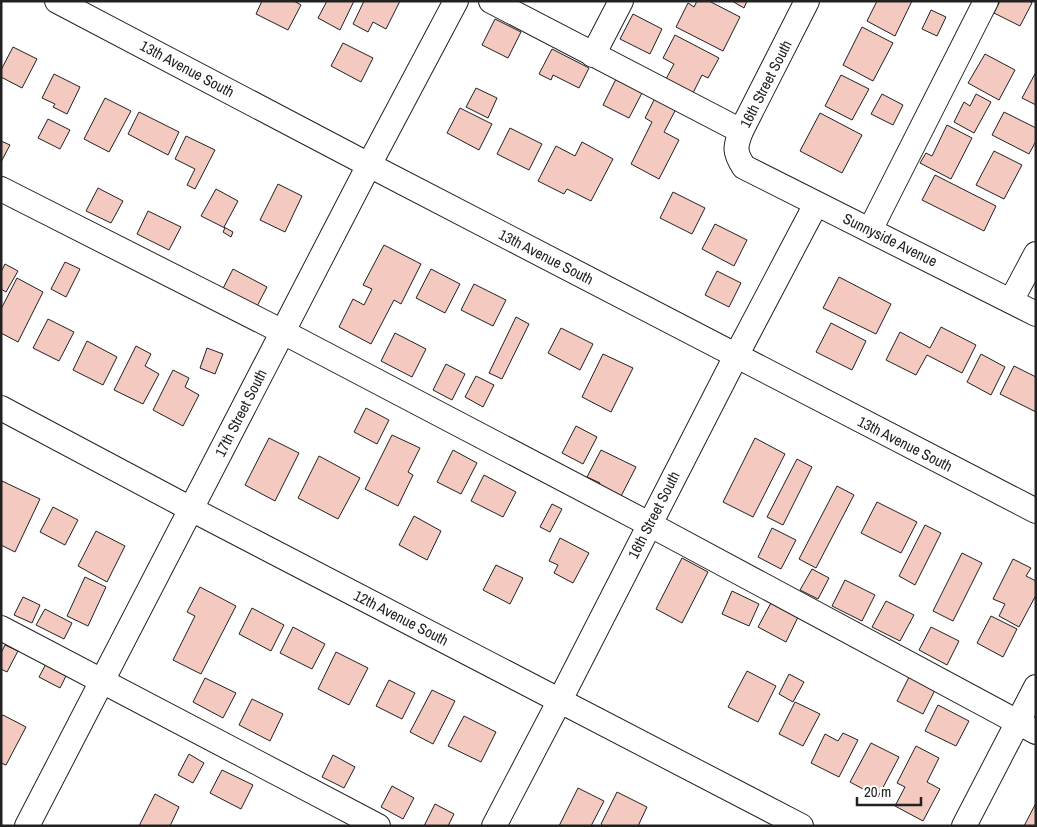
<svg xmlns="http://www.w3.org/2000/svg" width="1037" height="827" font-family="'Archivo Narrow',sans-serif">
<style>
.building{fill:#f3c9c0;stroke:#222}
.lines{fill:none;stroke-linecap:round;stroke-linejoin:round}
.minor-casing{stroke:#222;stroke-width:26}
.minor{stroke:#fff;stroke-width:24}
.labels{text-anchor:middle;stroke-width:4;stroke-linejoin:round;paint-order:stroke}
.street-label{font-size:15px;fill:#222;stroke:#fff}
</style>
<rect width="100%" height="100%" fill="#fff"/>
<g class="building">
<polygon points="262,1 294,1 301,5 288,30 256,14"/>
<polygon points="327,1 354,1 340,30 318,18"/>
<polygon points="364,1 400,1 386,29 373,22 368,32 353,24"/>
<polygon points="697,1 709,1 740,17 723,51 676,27 688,3 694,7"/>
<polygon points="732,1 747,1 744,8"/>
<polygon points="877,1 912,1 895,36 867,21"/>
<polygon points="1000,1 1029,1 1032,3 1020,26 994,13"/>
<polygon points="931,10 946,17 937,36 922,29"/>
<polygon points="633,14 662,29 650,54 620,39"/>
<polygon points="495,19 521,32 508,58 482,45"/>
<polygon points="862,27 893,43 873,81 843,65"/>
<polygon points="675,35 719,58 708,78 702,75 693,93 666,79 674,64 663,58"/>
<polygon points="343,43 373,58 361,82 331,66"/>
<polygon points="13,47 37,59 22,88 1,77 1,70"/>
<polygon points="552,49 589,68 579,88 553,75 551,80 539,74"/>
<polygon points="985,54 1015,70 999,100 968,83"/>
<polygon points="1036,72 1036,105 1022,98"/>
<polygon points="54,74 80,87 67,114 53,107 55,104 42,98"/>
<polygon points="841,75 869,89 852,120 825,106"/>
<polygon points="616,79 642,93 629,118 603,105"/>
<polygon points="476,88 497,98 488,118 466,107"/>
<polygon points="882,94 903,105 893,125 871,114"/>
<polygon points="976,94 991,102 974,133 954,122 964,102 970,106"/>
<polygon points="105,98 131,111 109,152 84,139"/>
<polygon points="655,98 676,109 664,132 679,140 659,179 631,164 652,122 645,118"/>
<polygon points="460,108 492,124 479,150 447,133"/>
<polygon points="139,112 179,132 168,155 128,134"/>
<polygon points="1004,112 1036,128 1036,141 1029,154 992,135"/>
<polygon points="820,113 862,135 842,173 800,151"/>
<polygon points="48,119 70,130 60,149 38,138"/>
<polygon points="947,125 972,138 951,179 920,163 926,153 932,156"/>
<polygon points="510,128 542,144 529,170 497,154"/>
<polygon points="186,136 215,150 195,189 187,185 195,169 175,159"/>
<polygon points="1,141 10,145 1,162"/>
<polygon points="582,142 613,159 591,201 567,189 564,194 538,181 556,146 575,156"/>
<polygon points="994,151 1022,165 1004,199 976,185"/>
<polygon points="935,175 996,206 984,231 922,200"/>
<polygon points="278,184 302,196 285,232 260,220"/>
<polygon points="98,188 123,201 111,223 86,211"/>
<polygon points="216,189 238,201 224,227 233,232 231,237 223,232 225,228 201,216"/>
<polygon points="673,192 705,208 692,234 660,218"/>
<polygon points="148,211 181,227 169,250 137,234"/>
<polygon points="715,224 747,240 734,266 702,249"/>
<polygon points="384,245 421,264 401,304 394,300 371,344 339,327 353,299 364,305 372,289 363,285"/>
<polygon points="65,262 80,269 66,297 51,289"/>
<polygon points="5,264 18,271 6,292 1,289 1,272"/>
<polygon points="233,269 267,287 253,314 219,296"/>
<polygon points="431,269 460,284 445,313 416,298"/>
<polygon points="717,271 741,283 729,307 705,295"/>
<polygon points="839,277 891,304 876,334 823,308"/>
<polygon points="17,278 43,292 18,342 1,333 1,309"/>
<polygon points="474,284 506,300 493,326 461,310"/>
<polygon points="516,317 529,324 502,379 489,373"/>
<polygon points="48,319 74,332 59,361 33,348"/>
<polygon points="831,323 866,341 852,370 816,352"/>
<polygon points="941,327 976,345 962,373 927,355 916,375 886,360 900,332 930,348"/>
<polygon points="561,328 593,344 580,370 548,353"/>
<polygon points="395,333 426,349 412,377 381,361"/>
<polygon points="87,341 117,357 103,385 73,370"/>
<polygon points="136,346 151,354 145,366 159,374 143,404 114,390"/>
<polygon points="207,348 223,354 215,374 200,368"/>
<polygon points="603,354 633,368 611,412 582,397"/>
<polygon points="981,354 1005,367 991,395 967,382"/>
<polygon points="446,364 465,374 452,400 433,390"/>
<polygon points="1014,366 1036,377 1036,412 1000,394"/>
<polygon points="173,370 189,378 185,387 199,395 183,426 153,410"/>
<polygon points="476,376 494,385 483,407 465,397"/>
<polygon points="366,408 389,420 377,444 354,432"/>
<polygon points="576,426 597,437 583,464 562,453"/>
<polygon points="392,435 420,448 408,472 413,475 398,506 365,489"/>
<polygon points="269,438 299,453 275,501 245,485"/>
<polygon points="755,438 785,454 753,517 723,502"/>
<polygon points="453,450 477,463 461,494 437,482"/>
<polygon points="601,450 636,467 617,504 595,493 600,483 587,477"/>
<polygon points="319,456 360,478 338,519 298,498"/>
<polygon points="797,459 812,467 783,525 767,517"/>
<polygon points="484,475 516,492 503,517 471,501"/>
<polygon points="2,481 40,499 15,552 1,545 1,483"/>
<polygon points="837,486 854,495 816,568 799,559"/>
<polygon points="877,502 917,522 901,553 861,533"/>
<polygon points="552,504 562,509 550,532 540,527"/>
<polygon points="53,507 78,520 65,545 40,532"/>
<polygon points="414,516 441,531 427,560 399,545"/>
<polygon points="925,525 941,533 915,585 899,576"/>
<polygon points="772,528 796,540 781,569 758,557"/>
<polygon points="96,531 125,546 107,582 78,566"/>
<polygon points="560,538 589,553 573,583 554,573 558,565 549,561"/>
<polygon points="962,553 982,563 953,621 933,611"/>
<polygon points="682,558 708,572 682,623 656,609"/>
<polygon points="1013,559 1031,568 1026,576 1036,581 1036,595 1019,627 999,616 1005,604 993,599"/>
<polygon points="496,565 523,578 510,604 483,590"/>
<polygon points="812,569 829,578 818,599 800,590"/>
<polygon points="85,577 106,587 88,626 67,616"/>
<polygon points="845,580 875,595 862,621 832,606"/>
<polygon points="200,587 236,606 201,674 173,660 195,616 187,612"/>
<polygon points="732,591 759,604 749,626 722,614"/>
<polygon points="23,597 40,605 32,623 14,615"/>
<polygon points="772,601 799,615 786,642 758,627"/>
<polygon points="886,601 914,615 900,641 872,627"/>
<polygon points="252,608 284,625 271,651 239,634"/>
<polygon points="45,609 72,623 64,639 36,625"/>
<polygon points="991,616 1017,629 1003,657 977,643"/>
<polygon points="293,627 325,644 312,669 280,653"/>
<polygon points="931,627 959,641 947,665 919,650"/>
<polygon points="5,645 18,651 7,672 1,669 1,653"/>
<polygon points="336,652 368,668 349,705 318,689"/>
<polygon points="48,660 69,670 60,688 39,677"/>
<polygon points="747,671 776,686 758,722 728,707"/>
<polygon points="789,674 804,682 793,702 779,694"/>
<polygon points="909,677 935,690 923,714 897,701"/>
<polygon points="205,678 236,693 223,718 193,702"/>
<polygon points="389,680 415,693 402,719 376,706"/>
<polygon points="432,690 455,701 433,744 410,732"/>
<polygon points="252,699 283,714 270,741 239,725"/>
<polygon points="795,702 820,714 803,746 779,734"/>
<polygon points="938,705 969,721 956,746 925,731"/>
<polygon points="3,715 26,727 6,765 1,763 1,717"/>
<polygon points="464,716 496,732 481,762 448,746"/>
<polygon points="843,733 858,740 839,777 811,763 825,734 838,741"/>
<polygon points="871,743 899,757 878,797 850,782"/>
<polygon points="916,746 939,758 927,782 940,789 923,821 895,806 905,787 897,783"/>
<polygon points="189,754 204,763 193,783 178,775"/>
<polygon points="333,755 355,767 344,788 322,777"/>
<polygon points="222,770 253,785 241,809 210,793"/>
<polygon points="392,786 414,798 403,819 381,807"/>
<polygon points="578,788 604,801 591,826 559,826"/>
<polygon points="617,792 647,807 638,826 603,826 601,824"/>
<polygon points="155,794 179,807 170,826 139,826"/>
<polygon points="1036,803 1036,826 1024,826"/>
<polygon points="435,804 454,814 448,826 424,826"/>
</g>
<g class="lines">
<g class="minor-casing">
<g id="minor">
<polyline points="57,1 369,165 1036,511"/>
<polyline points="491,1 741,131"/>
<path d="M807,1L741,131C735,147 734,152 744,167L1036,314"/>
<polyline points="593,55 621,1"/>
<polyline points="1,189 283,332 649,524 1036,732"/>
<polyline points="870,230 986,1"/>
<polyline points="1011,301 1036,254"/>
<polyline points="1,408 191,509 801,826"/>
<polyline points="1,628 378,826"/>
<polyline points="27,826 369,165 456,1"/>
<polyline points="494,826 560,700 736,356 816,204"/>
<polyline points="964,826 1036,687"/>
</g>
</g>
<use href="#minor" class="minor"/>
</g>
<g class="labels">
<g class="street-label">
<text transform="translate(187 69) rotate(28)" y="5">13th Avenue South</text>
<text transform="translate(766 84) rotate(-63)" y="5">16th Street South</text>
<text transform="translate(890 240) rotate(26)" y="5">Sunnyside Avenue</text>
<text transform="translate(546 257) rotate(27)" y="5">13th Avenue South</text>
<text transform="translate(241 413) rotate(-63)" y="5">17th Street South</text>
<text transform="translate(905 444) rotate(27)" y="5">13th Avenue South</text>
<text transform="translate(654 515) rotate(-63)" y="5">16th Street South</text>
<text transform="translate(401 618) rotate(27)" y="5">12th Avenue South</text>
</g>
</g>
<rect width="1037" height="827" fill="none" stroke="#222222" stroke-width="5"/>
<path d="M857 797v8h64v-8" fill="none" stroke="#222222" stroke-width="2.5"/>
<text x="864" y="797" font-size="15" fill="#222222" stroke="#ffffff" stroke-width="4" paint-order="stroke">20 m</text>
</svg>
